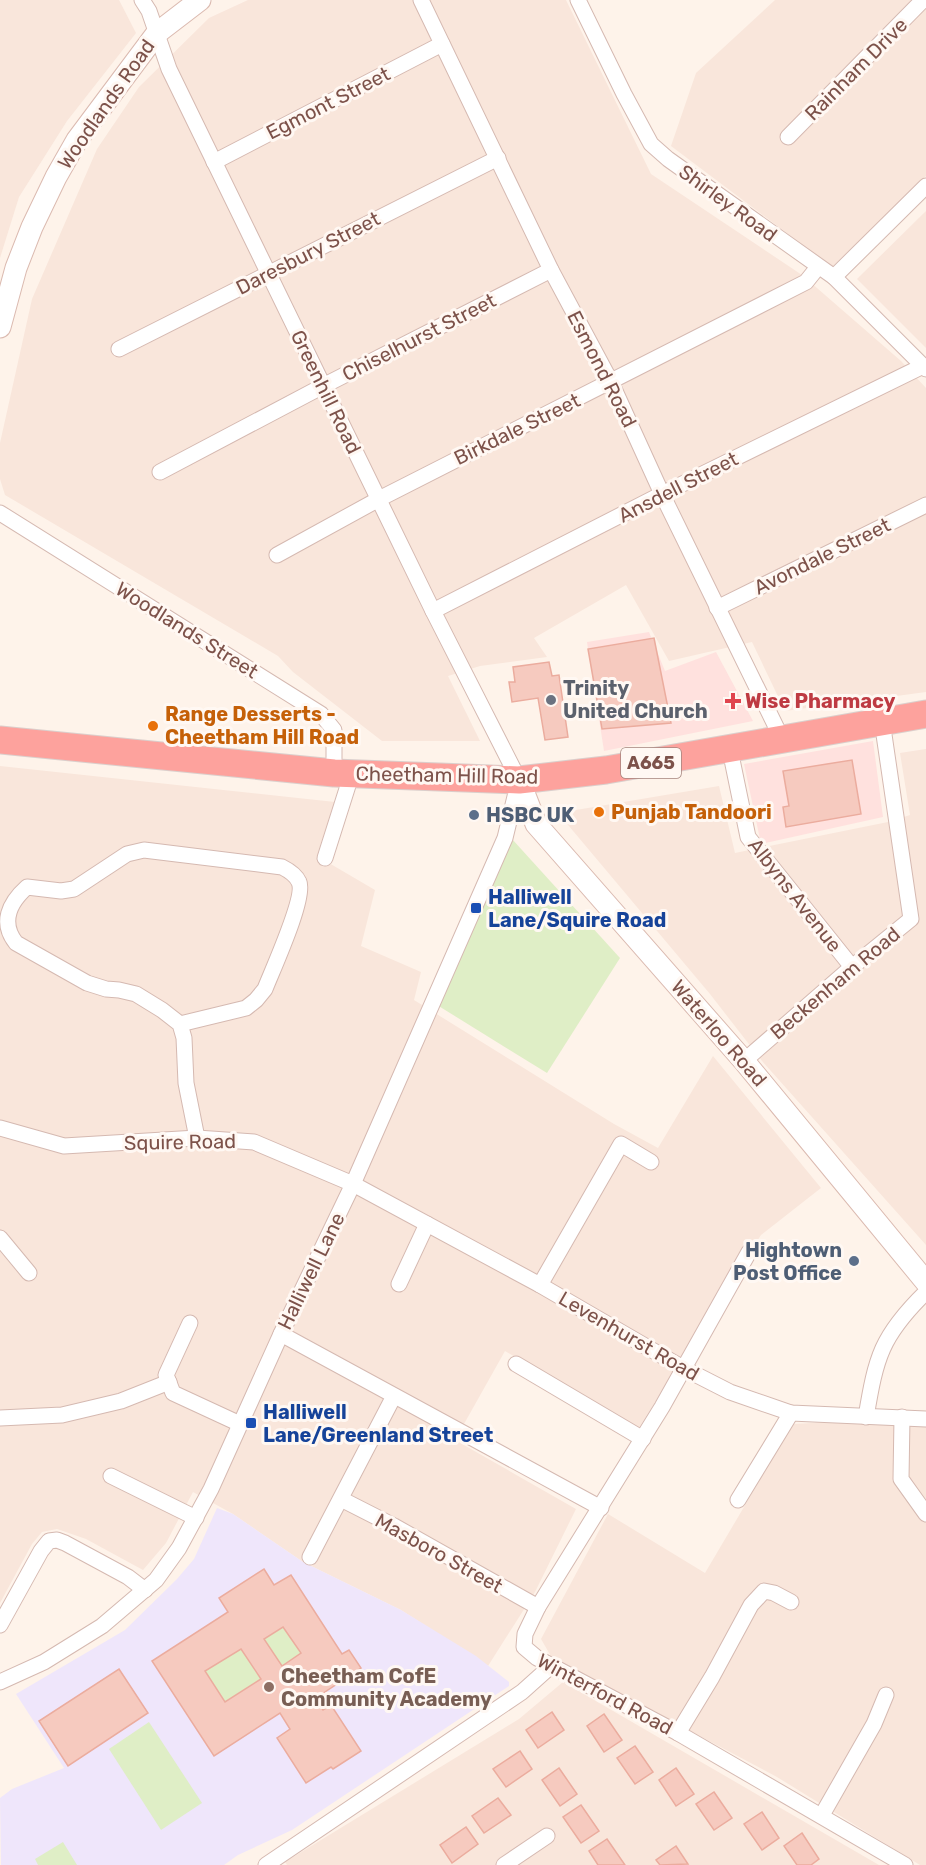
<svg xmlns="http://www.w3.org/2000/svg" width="926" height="1865" font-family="Rubik,sans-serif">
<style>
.residential{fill:#f9e6db}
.commercial{fill:#ffe1de}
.education{fill:#efe6fb}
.green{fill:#dfeec6}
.building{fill:#f6cabf;stroke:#ebac9e;stroke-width:1.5;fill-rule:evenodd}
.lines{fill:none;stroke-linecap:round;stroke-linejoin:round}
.street-casing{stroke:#d5b9b1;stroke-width:17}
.secondary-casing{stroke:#dbbab0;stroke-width:23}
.highway-casing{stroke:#dbcfcc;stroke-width:29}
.street{stroke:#fff;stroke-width:15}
.secondary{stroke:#fff;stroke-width:21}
.highway{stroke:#fda29d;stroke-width:27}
.worship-dot{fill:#6b7280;stroke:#fff8f3;stroke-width:2}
.health-dot{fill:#e0444e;stroke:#fff8f3;stroke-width:2}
.food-dot{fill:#e8710a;stroke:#fff8f3;stroke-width:2}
.service-dot{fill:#5c6f8a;stroke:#fff8f3;stroke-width:2}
.transit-dot{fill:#1a4fb4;stroke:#fff8f3;stroke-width:2}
.education-dot{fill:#8d6e63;stroke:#fff8f3;stroke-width:2}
.labels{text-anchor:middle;stroke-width:6;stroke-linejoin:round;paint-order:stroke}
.shield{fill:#fff8f3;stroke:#a4847d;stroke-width:1.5}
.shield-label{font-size:18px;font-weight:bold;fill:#7d524a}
.street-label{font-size:20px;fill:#7d524a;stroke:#fff8f3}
.worship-label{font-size:20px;font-weight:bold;fill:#5b616d;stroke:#fff8f3;text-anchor:start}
.health-label{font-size:20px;font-weight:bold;fill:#be3a42;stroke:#fff8f3;text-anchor:start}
.food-label{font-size:20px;font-weight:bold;fill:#c56008;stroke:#fff8f3;text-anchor:start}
.service-label{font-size:20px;font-weight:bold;fill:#4e5e75;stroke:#fff8f3;text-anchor:start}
.transit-label{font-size:20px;font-weight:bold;fill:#164399;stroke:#fff8f3;text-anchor:start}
.education-label{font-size:20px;font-weight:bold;fill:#785e54;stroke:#fff8f3;text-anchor:start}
</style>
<rect width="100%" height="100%" fill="#fef3ea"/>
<g class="residential">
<polygon points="0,0 119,0 136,33 67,121 19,197 0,258"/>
<polygon points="248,0 566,0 651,174 802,275 901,361 926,388 926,692 785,711 752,642 669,661 626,585 534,638 547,657 480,666 448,676 480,741 382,741 293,672 278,656 5,495 0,479 0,443 32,299 97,149 139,87 209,18"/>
<polygon points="775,0 926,0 926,176 832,267 671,146 696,73"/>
<polygon points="926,211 926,348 857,279"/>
<polygon points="926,749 926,1245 762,1061 710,994 558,813 719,786 735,853 888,822 910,815 900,753"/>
<polygon points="0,766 335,802 317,856 375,890 361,946 421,972 414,1000 614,1124 658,1148 713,1056 821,1188 761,1235 638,1429 505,1351 455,1440 576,1509 535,1592 488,1666 401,1610 303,1562 233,1514 193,1492 166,1543 143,1570 86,1539 57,1529 42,1532 32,1544 0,1603"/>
<polygon points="926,1417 926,1865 920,1865 777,1777 552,1658 541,1639 608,1514 705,1573 793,1424"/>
<polygon points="563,1682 879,1865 287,1865 285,1862 519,1719"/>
</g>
<g class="commercial">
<polygon points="649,632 665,671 716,652 753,721 604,751 587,642"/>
<polygon points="873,741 883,817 761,844 744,764"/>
</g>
<polygon class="education" points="217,1508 233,1514 303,1562 401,1610 476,1656 509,1682 509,1686 292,1830 238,1855 224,1865 1,1865 0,1798 12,1789 64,1768 16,1694 125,1630 177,1579 194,1559"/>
<g class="green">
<polygon points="512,839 620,958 547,1073 437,1005"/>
<polygon points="283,1627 301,1653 282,1666 264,1639"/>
<polygon points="241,1649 261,1679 225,1702 205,1671"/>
<polygon points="149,1722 202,1803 161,1830 109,1749"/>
<polygon points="63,1842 77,1865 38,1865 35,1859"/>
</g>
<g class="building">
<polygon points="654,638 671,723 602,729 588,649"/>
<polygon points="549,662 552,676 559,675 568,737 545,740 538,698 512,702 509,682 515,682 513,667"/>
<polygon points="852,760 861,814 786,827 783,807 789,806 783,771"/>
<path d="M264,1569L274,1585L291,1575L342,1654L349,1650L361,1668L316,1698L323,1710L331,1705L361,1751L333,1769L331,1767L306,1783L277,1738L290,1729L280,1713L214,1756L152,1661L228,1612L219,1598ZM283,1627L301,1653L282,1666L264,1639ZM241,1649L261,1679L225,1702L205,1671Z"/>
<polygon points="119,1669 148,1713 68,1766 39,1721"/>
<polygon points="552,1712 564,1730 538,1748 526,1730"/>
<polygon points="604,1714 622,1740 604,1752 587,1726"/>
<polygon points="635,1746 653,1772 635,1784 617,1758"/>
<polygon points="520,1751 532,1769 506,1787 493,1769"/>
<polygon points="559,1768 577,1794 560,1806 542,1780"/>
<polygon points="676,1768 694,1794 676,1806 659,1780"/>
<polygon points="714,1792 732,1818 714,1830 696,1804"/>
<polygon points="498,1798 511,1815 484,1833 472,1816"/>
<polygon points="581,1805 599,1831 581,1843 563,1817"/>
<polygon points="762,1812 779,1838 762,1850 744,1824"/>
<polygon points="466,1827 478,1844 452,1863 440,1845"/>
<polygon points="802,1833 819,1859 811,1865 797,1865 784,1846"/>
<polygon points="607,1839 625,1865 598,1865 589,1851"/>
<polygon points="676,1846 688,1864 660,1865 656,1860"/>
</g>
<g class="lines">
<g class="street-casing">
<g id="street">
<polyline points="421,0 551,270 611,382 662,494 782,739"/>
<polyline points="578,0 624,94 651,144 668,159 834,277 926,369"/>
<polyline points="788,137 923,0"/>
<polyline points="214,162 442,44"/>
<polyline points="834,277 926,186"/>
<polyline points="119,349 498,158"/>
<polyline points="160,472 323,386 551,270"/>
<polyline points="0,513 321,714 334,730 334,773"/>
<polyline points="277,555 379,499 806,282 818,267"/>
<polyline points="717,608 926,505"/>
<polyline points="433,611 662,494 923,366"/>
<polyline points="730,750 748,837 852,967"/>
<polyline points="325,858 352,773"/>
<path d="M180,1024L246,1008L256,1000L265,989C272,971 306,897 299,882C296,875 288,870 282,867L144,850L127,854L74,889L61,891L27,887C9,903 0,923 16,943L87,983L106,989L119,990L136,994L162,1010L180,1024L184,1038L186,1083L197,1138"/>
<polyline points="744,1061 852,967 911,919 882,721"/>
<polyline points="0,1128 64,1146 197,1138 254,1142 353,1184 540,1285 683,1368 730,1392 791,1413 926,1419"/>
<polyline points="0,1238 29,1273"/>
<polyline points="749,1252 662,1407 538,1607 525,1634 524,1647 537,1658 678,1733 905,1865"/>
<polyline points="399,1284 427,1224"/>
<polyline points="540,1285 621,1144 651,1162"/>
<polyline points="190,1323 166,1375 173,1393 240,1424"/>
<polyline points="281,1334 601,1508"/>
<polyline points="516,1364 643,1439"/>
<path d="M866,1417C876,1357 881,1336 926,1292"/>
<polyline points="902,1417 901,1479 926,1514"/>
<polyline points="0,1418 62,1415 121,1401 169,1382"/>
<polyline points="111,1476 196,1518"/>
<polyline points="341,1499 394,1526 538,1607"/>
<polyline points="738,1500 791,1413"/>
<polyline points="310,1557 394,1396"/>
<polyline points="0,1625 41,1551 49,1541 57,1540 65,1543 128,1577 145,1590"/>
<polyline points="0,1682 44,1662 102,1626 156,1580 179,1548 211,1489 281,1334 353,1184 505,838 519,780 433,611 169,69 149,11 142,0"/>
<polyline points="678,1733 712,1677 751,1605 764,1591 774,1593 791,1602"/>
<polyline points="822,1815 874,1724 886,1695"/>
<polyline points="266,1865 522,1692 551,1666"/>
<polyline points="504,1865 547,1836"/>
</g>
</g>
<g class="secondary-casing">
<g id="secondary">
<polyline points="0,327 16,268 32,227 56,177 77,140 157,33 200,0"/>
<polyline points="519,780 536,824 744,1061 926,1282"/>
</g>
</g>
<g class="highway-casing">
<polyline id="highway" points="0,740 334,773 519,780 606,770 926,714"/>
</g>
<use href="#street" class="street"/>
<use href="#secondary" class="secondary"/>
<use href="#highway" class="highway"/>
</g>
<circle class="worship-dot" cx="551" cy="700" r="6"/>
<path class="health-dot" d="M730 692h6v6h6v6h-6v6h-6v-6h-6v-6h6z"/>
<g class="food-dot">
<circle cx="153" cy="726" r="6"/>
<circle cx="599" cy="812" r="6"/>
</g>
<g class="service-dot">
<circle cx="474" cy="815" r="6"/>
<circle cx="854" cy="1261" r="6"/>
</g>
<g class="transit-dot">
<rect x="470" y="902" width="12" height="12" rx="3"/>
<rect x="245" y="1417" width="12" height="12" rx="3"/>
</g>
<circle class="education-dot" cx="269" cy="1687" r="6"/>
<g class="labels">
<rect class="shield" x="621" y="748" width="60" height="30" rx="4.5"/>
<g class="shield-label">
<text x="651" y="769">A665</text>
</g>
<g class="street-label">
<text transform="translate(856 69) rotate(-45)" y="7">Rainham Drive</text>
<text transform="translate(328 103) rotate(-27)" y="7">Egmont Street</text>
<text transform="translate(106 104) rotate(-55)" y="7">Woodlands Road</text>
<text transform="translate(728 203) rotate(36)" y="7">Shirley Road</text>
<text transform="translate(308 253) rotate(-27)" y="7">Daresbury Street</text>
<text transform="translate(419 337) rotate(-27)" y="7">Chiselhurst Street</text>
<text transform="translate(602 369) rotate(63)" y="7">Esmond Road</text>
<text transform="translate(326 392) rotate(64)" y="7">Greenhill Road</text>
<text transform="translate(517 429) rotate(-26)" y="7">Birkdale Street</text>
<text transform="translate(678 487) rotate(-27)" y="7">Ansdell Street</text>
<text transform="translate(822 556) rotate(-26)" y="7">Avondale Street</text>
<text transform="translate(187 630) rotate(32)" y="7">Woodlands Street</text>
<text transform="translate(447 775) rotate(1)" y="7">Cheetham Hill Road</text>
<text transform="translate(795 895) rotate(52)" y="7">Albyns Avenue</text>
<text transform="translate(835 983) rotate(-40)" y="7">Beckenham Road</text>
<text transform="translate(719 1033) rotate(49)" y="7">Waterloo Road</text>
<text transform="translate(180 1142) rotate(-1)" y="7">Squire Road</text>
<text transform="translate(311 1271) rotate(-64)" y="7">Halliwell Lane</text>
<text transform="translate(629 1336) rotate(30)" y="7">Levenhurst Road</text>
<text transform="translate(439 1553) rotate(29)" y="7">Masboro Street</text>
<text transform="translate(605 1694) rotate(28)" y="7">Winterford Road</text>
</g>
<g class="worship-label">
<text x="563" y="695">Trinity<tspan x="563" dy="23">United Church</tspan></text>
</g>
<g class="health-label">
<text x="745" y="708">Wise Pharmacy</text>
</g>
<g class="food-label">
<text x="165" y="721">Range Desserts -<tspan x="165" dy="23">Cheetham Hill Road</tspan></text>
<text x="611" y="819">Punjab Tandoori</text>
</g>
<g class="service-label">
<text x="486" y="822">HSBC UK</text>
<text x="842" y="1257" text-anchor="end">Hightown<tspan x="842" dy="23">Post Office</tspan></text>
</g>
<g class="transit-label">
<text x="488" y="904">Halliwell<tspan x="488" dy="23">Lane/Squire Road</tspan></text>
<text x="263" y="1419">Halliwell<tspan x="263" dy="23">Lane/Greenland Street</tspan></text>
</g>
<g class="education-label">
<text x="281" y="1683">Cheetham CofE<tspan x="281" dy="23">Community Academy</tspan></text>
</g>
</g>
</svg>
